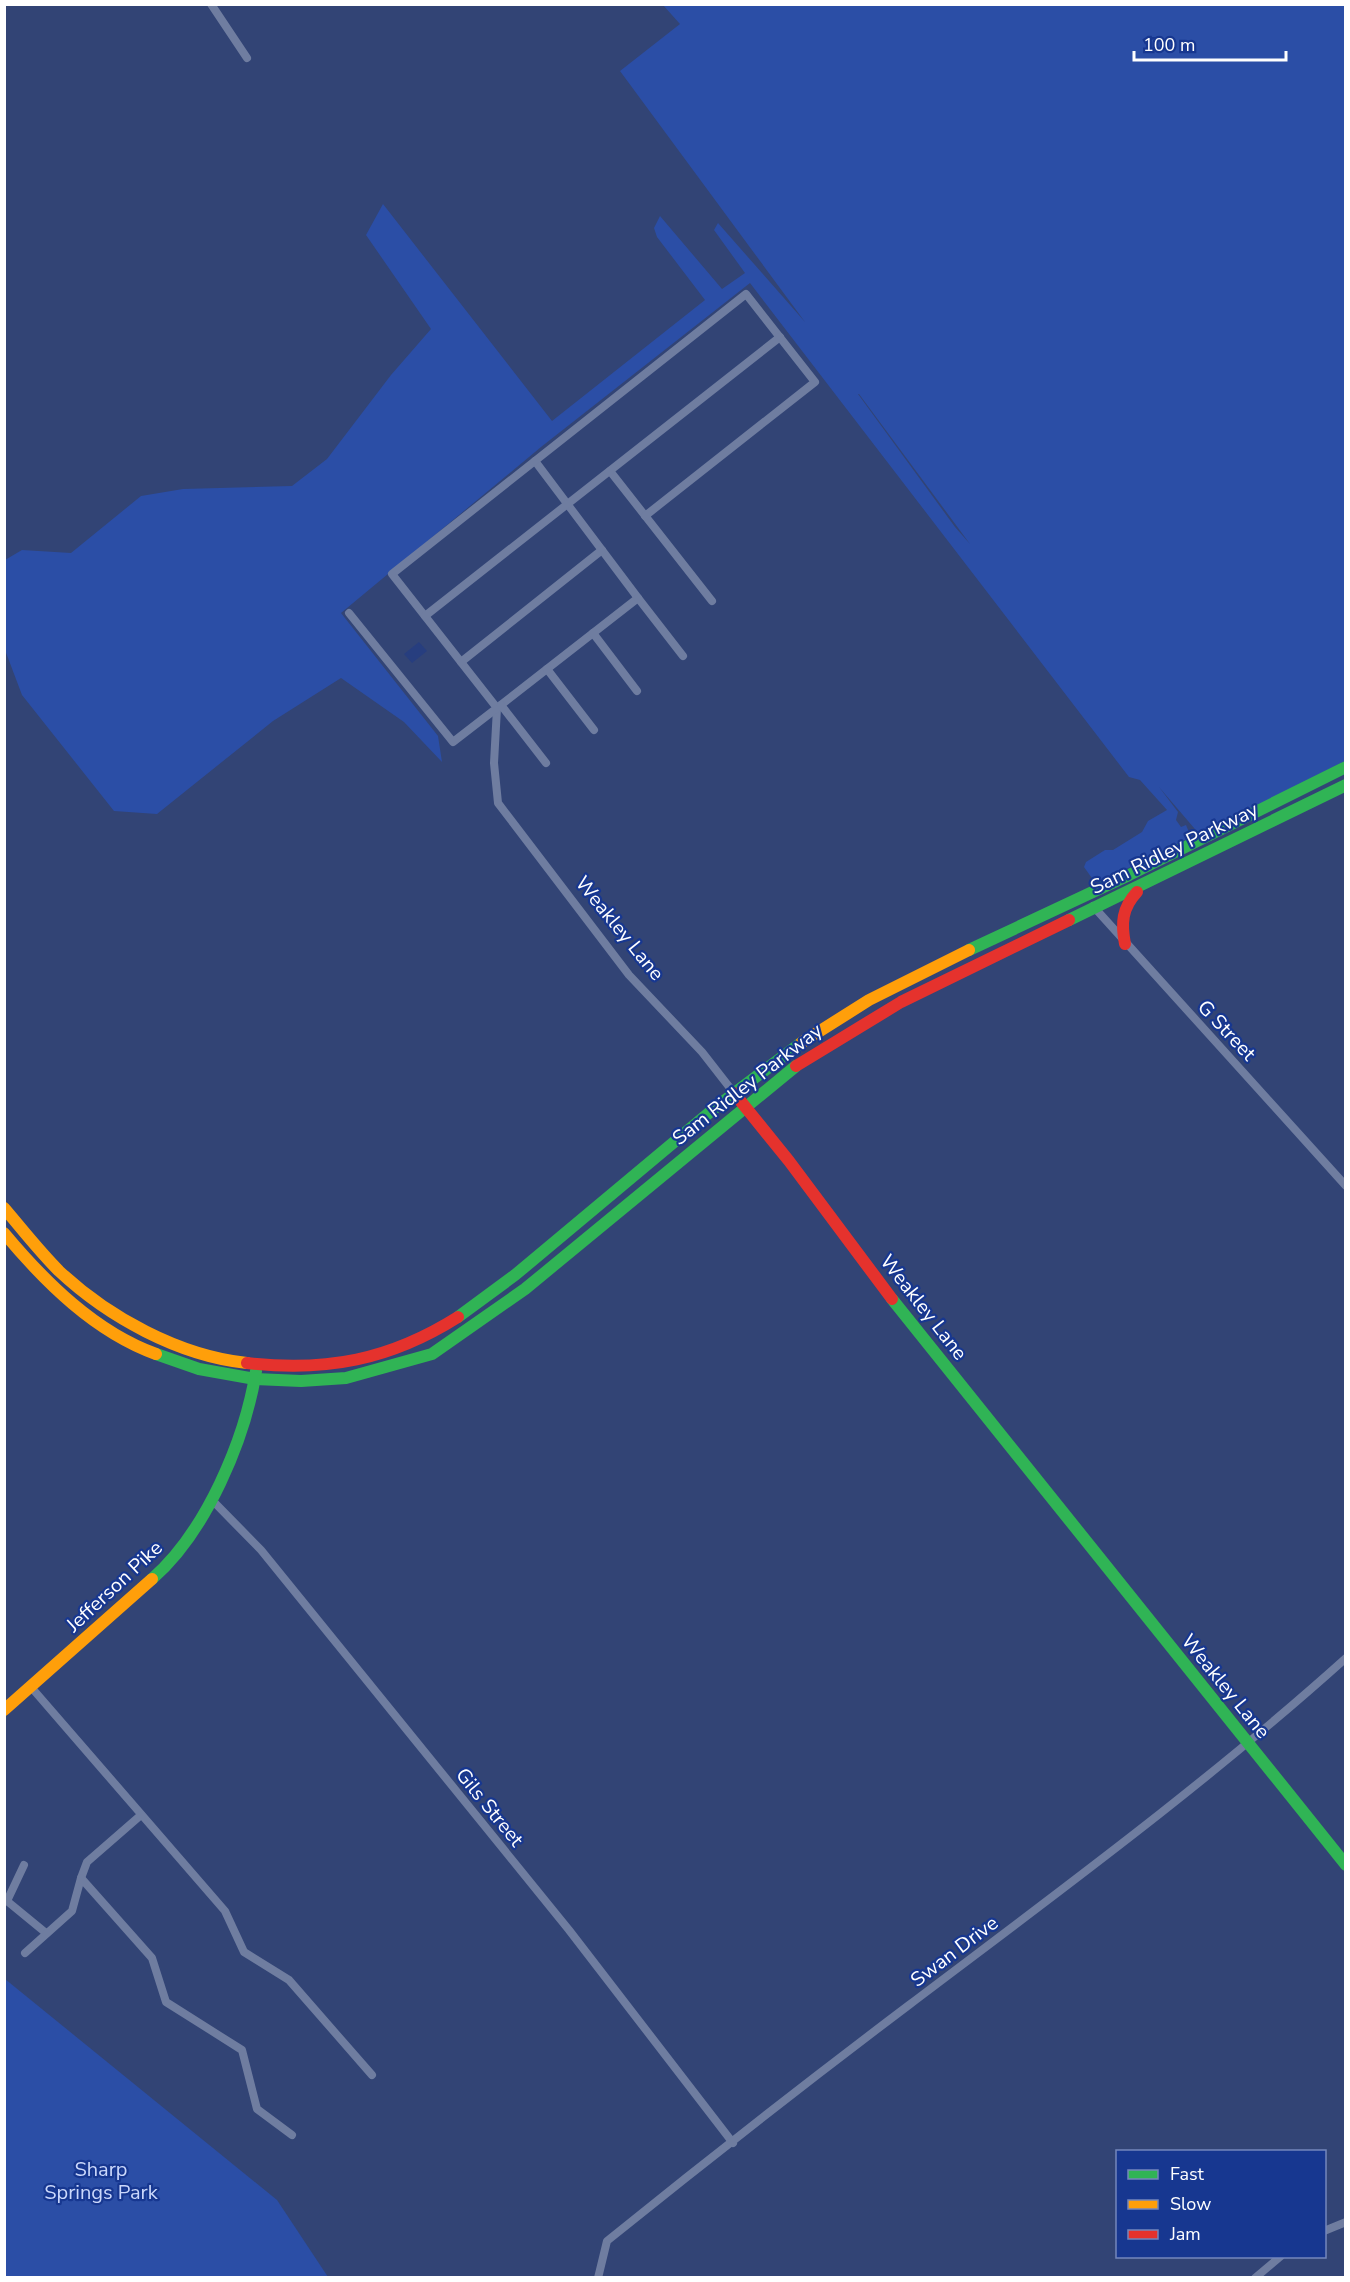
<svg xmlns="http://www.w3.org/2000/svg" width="1350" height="2282" font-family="'Nunito Sans',sans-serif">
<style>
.green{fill:#2b4ea6;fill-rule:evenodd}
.water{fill:#273e7f}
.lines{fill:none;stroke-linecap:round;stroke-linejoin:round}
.street{stroke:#6f7da0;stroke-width:8}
.fast{stroke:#30b455;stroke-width:12}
.slow{stroke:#ff9f0a;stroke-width:12}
.jam{stroke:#e5322d;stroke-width:12}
.labels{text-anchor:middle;stroke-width:4.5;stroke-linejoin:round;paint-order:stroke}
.street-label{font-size:20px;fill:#fff;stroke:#173790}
.park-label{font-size:20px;fill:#cbd8fb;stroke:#173790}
</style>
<rect width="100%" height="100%" fill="#324475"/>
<g class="green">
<path d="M663,5H1345V761L1200,835L1159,787L1178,812L1176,820L1181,827L1186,825L1191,837L1100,882L1094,881L1084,867L1086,862L1105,850H1113L1142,832L1148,821L1167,810L1140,780L1129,777L750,283L541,447L341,613L438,736L442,762L404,722L341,678L273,721L157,814L114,811L22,695L5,650V560L22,550L71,553L141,496L183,489L292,486L327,459L391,375L431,329L366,235L383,204L552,421L705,300L657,237L654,228L660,216L722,289L745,273L714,230L718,223L805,322L620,71L680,24ZM858,394H859L970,544L955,527Z"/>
<polygon points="5,1979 277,2200 328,2277 5,2277"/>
</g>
<polygon class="water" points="419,642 427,651 412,663 404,654"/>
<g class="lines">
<g class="street">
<polyline points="211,4 247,58"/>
<polyline points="535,461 638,598 497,708 494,763 498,803 629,975 702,1052 734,1093"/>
<polyline points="610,471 712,601"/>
<polyline points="638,598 683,656"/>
<polyline points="349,613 453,742 497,708 392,574 746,294 815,382 645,516"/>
<polyline points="425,616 780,337"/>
<polyline points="593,633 637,691"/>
<polyline points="461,662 602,550"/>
<polyline points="547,669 594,730"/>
<polyline points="501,705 546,763"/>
<polyline points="1093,906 1346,1186"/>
<polyline points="212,1500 261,1550 569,1930 733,2143"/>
<polyline points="31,1687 225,1911 244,1952 289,1980 372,2075"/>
<polyline points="24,1865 7,1901 46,1933"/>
<polyline points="81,1878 87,1862 141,1815"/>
<polyline points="25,1953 72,1911 81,1878 152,1958 166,2002 242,2050 257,2109 292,2135"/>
<polyline points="1324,2231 1346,2222"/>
<path d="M598,2278L607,2241C706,2161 807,2082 909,2005C1057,1893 1207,1783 1346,1658"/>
<polyline points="1255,2278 1281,2256"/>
</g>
<g class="fast">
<polyline points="1069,920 1346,785"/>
<polyline points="969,950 1129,875 1346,767"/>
<polyline points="892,1299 1346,1865"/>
<polyline points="458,1317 515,1275 716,1107 801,1043"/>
<polyline points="156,1354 199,1369 255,1379 301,1381 346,1378 432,1354 525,1289 796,1066"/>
<path d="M152,1579C206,1532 245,1440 256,1371"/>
</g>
<g class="slow">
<polyline points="801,1043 869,1000 969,950"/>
<path d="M4,1208C22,1229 39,1251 59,1271C108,1317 179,1356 247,1363"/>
<path d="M4,1233C45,1282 95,1332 156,1354"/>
<polyline points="4,1710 152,1579"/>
</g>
<g class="jam">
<path d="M1125,944C1121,923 1122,908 1137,892"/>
<polyline points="796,1066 901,1002 1069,920"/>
<polyline points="734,1093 789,1161 892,1299"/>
<path d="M247,1363C326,1372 390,1360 458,1317"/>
</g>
</g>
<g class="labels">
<g class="street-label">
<text transform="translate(1174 848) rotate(-26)" y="7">Sam Ridley Parkway</text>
<text transform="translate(620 928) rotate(51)" y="7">Weakley Lane</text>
<text transform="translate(1227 1030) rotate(47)" y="7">G Street</text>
<text transform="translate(747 1084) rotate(-38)" y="7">Sam Ridley Parkway</text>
<text transform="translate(924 1307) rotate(52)" y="7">Weakley Lane</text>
<text transform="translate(114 1586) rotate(-43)" y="7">Jefferson Pike</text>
<text transform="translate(1226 1686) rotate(51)" y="7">Weakley Lane</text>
<text transform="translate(490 1807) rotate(51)" y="7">Gils Street</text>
<text transform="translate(954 1951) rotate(-37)" y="7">Swan Drive</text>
</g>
<g class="park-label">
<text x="101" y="2176">Sharp<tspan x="101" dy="23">Springs Park</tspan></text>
</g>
</g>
<rect width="1350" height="2282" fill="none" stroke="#ffffff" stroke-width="12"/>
<rect x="1116" y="2150" width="210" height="108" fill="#173790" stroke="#7487bc" stroke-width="1.5"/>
<rect x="1128" y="2170" width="30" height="9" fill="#30b455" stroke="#7487bc" stroke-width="1.5"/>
<text x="1170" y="2180" font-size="18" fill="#ffffff">Fast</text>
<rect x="1128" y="2200" width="30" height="9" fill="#ff9f0a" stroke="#7487bc" stroke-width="1.5"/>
<text x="1170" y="2210" font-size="18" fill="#ffffff">Slow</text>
<rect x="1128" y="2230" width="30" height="9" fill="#e5322d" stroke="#7487bc" stroke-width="1.5"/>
<text x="1170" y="2240" font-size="18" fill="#ffffff">Jam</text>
<path d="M1134 51v9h152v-9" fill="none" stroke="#ffffff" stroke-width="3"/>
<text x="1143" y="51" font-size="18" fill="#ffffff" stroke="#173790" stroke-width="4.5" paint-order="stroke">100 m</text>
</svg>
